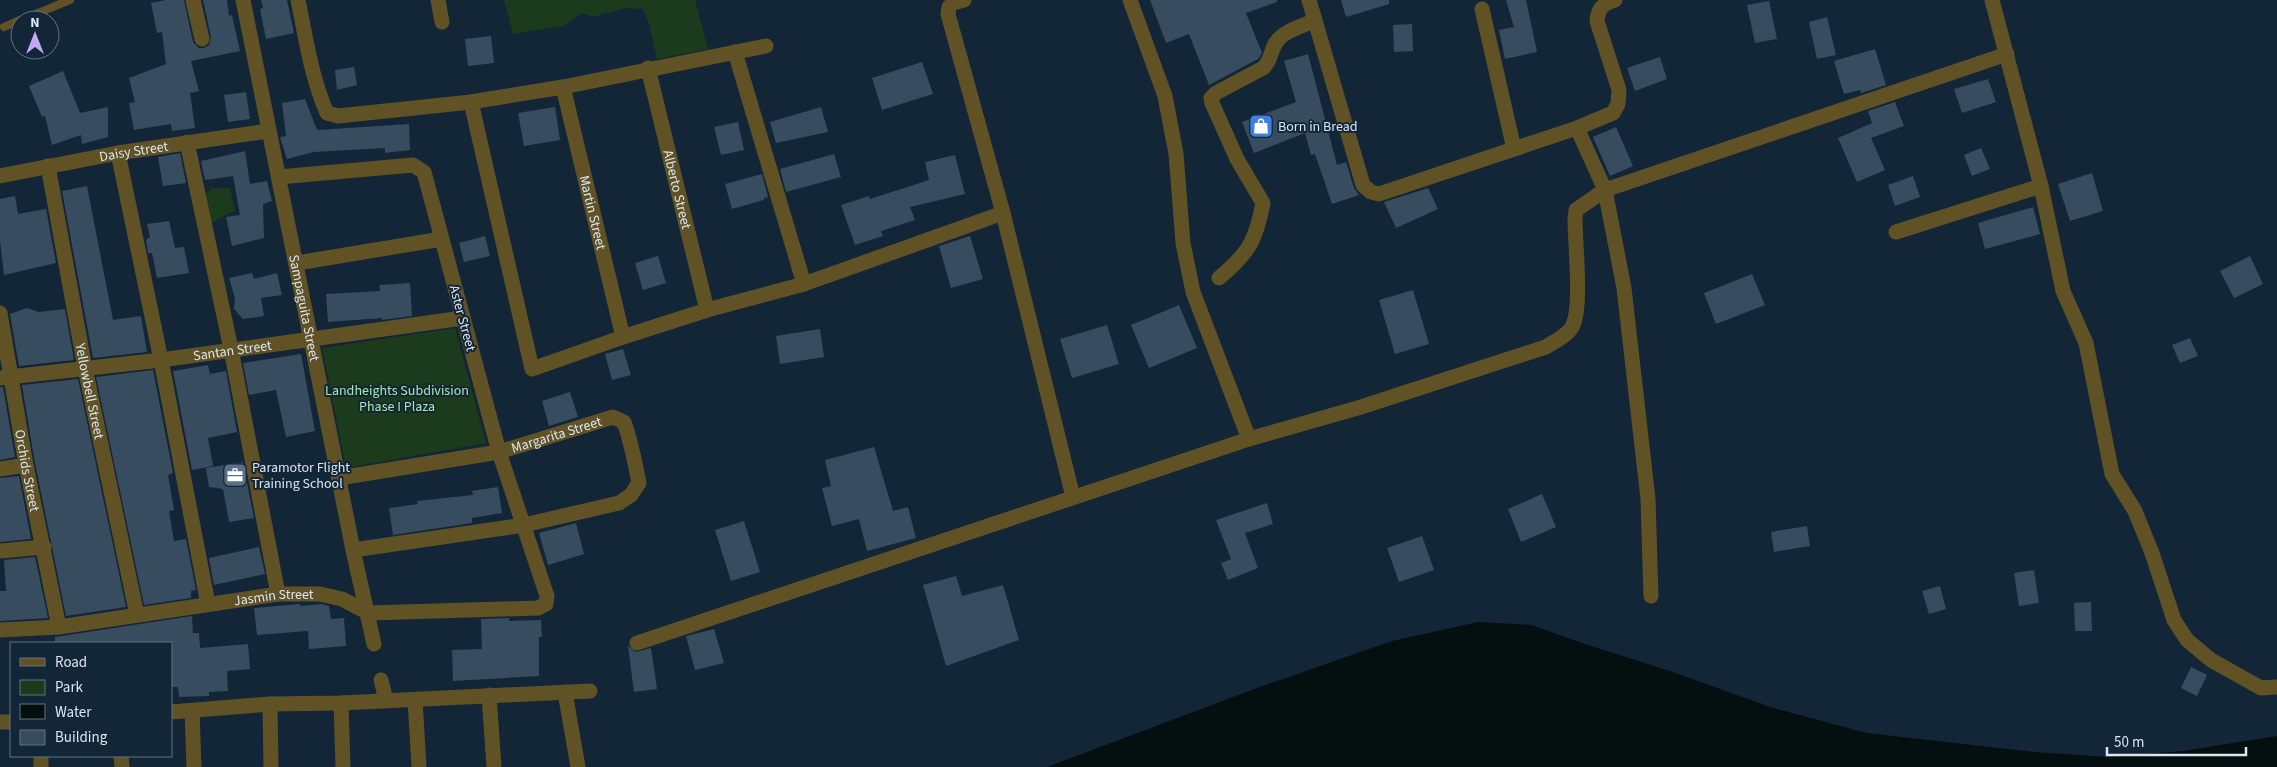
<svg xmlns="http://www.w3.org/2000/svg" width="2277" height="767" font-family="'Source Sans 3',sans-serif">
<style>
.green{fill:#1b3b1c}
.water{fill:#040f0f}
.building{fill:#374c5f}
.lines{fill:none;stroke-linecap:round;stroke-linejoin:round}
.service{stroke:#615225;stroke-width:8}
.minor{stroke:#615225;stroke-width:15}
.labels{text-anchor:middle;stroke-width:4;stroke-linejoin:round;paint-order:stroke}
.poi-label{font-size:14px;fill:#d9e5f1;stroke:#122637;text-anchor:start}
.street-label{font-size:14px;fill:#d9e5f1;stroke:#122637}
.park-label{font-size:14px;fill:#a6eaa5;stroke:#122637}
</style>
<rect width="100%" height="100%" fill="#122637"/>
<g class="green">
<polygon points="504,0 695,0 708,49 657,59 649,24 643,9 625,8 593,17 583,13 563,26 513,34"/>
<path d="M212,188H230L235,211C225,213 221,220 211,223L205,195Z"/>
<polygon points="455,328 486,443 346,468 322,348"/>
</g>
<polygon class="water" points="1478,622 1531,625 1585,644 1673,672 1770,707 1867,733 2034,752 2109,757 2183,751 2277,736 2277,767 1047,767 1257,688 1392,641"/>
<g class="building">
<polygon points="166,0 184,0 193,42 199,48 204,48 209,45 211,37 203,0 227,0 229,16 232,15 240,51 191,61 199,91 190,93 195,128 172,131 171,124 134,130 129,103 135,102 129,78 166,64 162,32 157,33 151,3"/>
<polygon points="261,0 287,0 294,33 266,39 260,9 263,8"/>
<polygon points="1150,0 1277,0 1277,2 1246,13 1262,53 1258,59 1209,85 1189,34 1166,43"/>
<polygon points="1341,0 1389,0 1389,4 1346,17"/>
<polygon points="1506,0 1526,0 1537,52 1505,59 1499,30 1514,27"/>
<polygon points="1769,1 1777,39 1755,43 1747,5"/>
<polygon points="1827,17 1836,55 1817,59 1809,22"/>
<polygon points="1412,24 1413,51 1394,52 1393,25"/>
<polygon points="491,36 494,63 468,66 465,39"/>
<polygon points="1875,49 1886,85 1861,93 1860,90 1844,94 1834,61"/>
<polygon points="1308,54 1337,165 1346,162 1354,188 1359,195 1332,204 1315,154 1311,155 1305,133 1254,153 1242,122 1296,102 1284,61"/>
<polygon points="1660,57 1667,79 1635,91 1627,68"/>
<polygon points="922,62 933,94 882,110 872,78"/>
<polygon points="354,67 357,85 337,90 335,70"/>
<polygon points="63,71 80,113 108,107 108,137 82,144 81,135 52,145 45,116 42,117 29,86"/>
<polygon points="1988,79 1996,102 1962,113 1954,89"/>
<polygon points="246,92 250,119 228,122 224,95"/>
<polygon points="305,99 317,130 409,124 410,150 385,153 385,148 314,152 287,159 280,137 286,136 282,103"/>
<polygon points="1895,102 1904,126 1871,138 1885,170 1857,182 1838,138 1872,123 1868,111"/>
<polygon points="555,107 560,140 524,146 518,113"/>
<polygon points="821,107 828,132 776,143 770,122"/>
<polygon points="738,122 744,150 721,155 714,127"/>
<polygon points="1616,127 1633,166 1610,176 1593,137"/>
<polygon points="1981,148 1990,169 1972,176 1964,155"/>
<polygon points="245,151 250,184 267,181 272,201 263,204 264,238 232,246 226,217 240,215 233,176 205,180 201,161"/>
<polygon points="180,153 186,183 163,186 158,157"/>
<polygon points="834,154 841,177 786,192 780,169"/>
<polygon points="955,155 965,194 910,207 915,220 881,231 883,236 855,245 841,205 869,196 870,199 929,180 925,162"/>
<polygon points="2092,173 2103,211 2070,221 2058,184"/>
<polygon points="762,174 768,197 764,198 764,200 732,209 725,184"/>
<polygon points="1913,176 1920,197 1895,206 1888,185"/>
<polygon points="87,186 113,320 141,316 147,352 93,358 62,191"/>
<polygon points="1428,188 1438,209 1396,228 1384,202"/>
<polygon points="15,196 18,214 46,209 56,263 4,275 0,241 0,199"/>
<polygon points="2033,207 2040,234 1985,249 1978,223"/>
<polygon points="169,221 175,248 184,247 189,273 157,278 152,253 148,253 146,240 150,237 147,224"/>
<polygon points="485,236 490,256 464,262 459,243"/>
<polygon points="970,236 983,279 951,288 939,246"/>
<polygon points="658,256 666,283 643,290 635,263"/>
<polygon points="2250,256 2263,284 2234,298 2220,271"/>
<polygon points="252,273 254,279 277,273 282,295 261,298 264,316 243,319 234,309 235,298 229,278"/>
<polygon points="1752,274 1765,305 1716,324 1704,293"/>
<polygon points="410,283 412,316 382,320 382,318 328,322 326,294 380,291 379,285"/>
<polygon points="1413,290 1429,344 1395,354 1379,300"/>
<polygon points="1179,305 1197,348 1149,368 1131,325"/>
<polygon points="27,308 39,312 65,309 74,360 19,366 10,314"/>
<polygon points="1107,325 1119,364 1072,378 1060,339"/>
<polygon points="820,329 824,357 780,364 776,336"/>
<polygon points="2190,338 2198,356 2180,363 2172,345"/>
<polygon points="623,349 631,375 612,380 605,354"/>
<polygon points="301,354 315,431 286,437 276,390 249,395 243,363"/>
<polygon points="208,365 210,374 226,371 237,432 208,438 213,466 192,470 173,371"/>
<polygon points="153,370 173,473 168,475 174,510 169,511 174,541 186,539 196,590 191,591 191,598 144,605 96,377"/>
<polygon points="78,379 126,607 66,616 35,463 22,385"/>
<polygon points="0,387 3,387 15,457 0,460"/>
<polygon points="570,392 578,417 549,426 542,401"/>
<polygon points="874,447 893,511 908,507 916,538 867,551 859,519 832,526 822,488 831,486 825,460"/>
<polygon points="243,462 254,518 229,522 223,489 209,487 206,468"/>
<polygon points="19,476 31,539 0,542 0,478"/>
<polygon points="498,487 502,513 472,518 472,523 393,535 389,508 418,504 417,501 473,495 472,491"/>
<polygon points="1542,494 1556,527 1521,542 1508,509"/>
<polygon points="1267,503 1273,524 1245,533 1258,568 1228,580 1221,563 1231,559 1216,520"/>
<polygon points="744,521 760,572 731,581 715,530"/>
<polygon points="576,523 584,554 548,565 539,533"/>
<polygon points="1807,526 1810,546 1774,552 1771,532"/>
<polygon points="1422,536 1434,570 1399,582 1387,548"/>
<polygon points="259,547 265,574 214,585 209,558"/>
<polygon points="35,557 48,618 0,621 0,591 6,591 4,560"/>
<polygon points="2034,570 2039,603 2019,606 2014,573"/>
<polygon points="956,576 962,596 1003,585 1019,640 946,666 923,585"/>
<polygon points="1940,586 1946,609 1929,614 1922,591"/>
<polygon points="2091,602 2092,631 2075,631 2074,603"/>
<polygon points="300,604 300,606 322,604 329,606 331,619 344,618 346,646 309,649 308,631 257,635 254,608"/>
<polygon points="192,616 193,633 199,633 200,648 248,644 250,669 227,671 228,691 209,692 209,696 179,697 178,687 171,687 171,643 55,643 55,637"/>
<polygon points="509,618 509,621 541,620 542,637 539,637 539,676 453,681 452,650 482,649 481,619"/>
<polygon points="714,629 724,663 695,670 686,636"/>
<polygon points="628,646 636,652 651,648 657,689 634,692"/>
<polygon points="2191,667 2207,675 2197,696 2181,688"/>
</g>
<g class="lines">
<g class="service">
<polyline points="21,20 70,0"/>
<polyline points="4,27 20,20"/>
</g>
<g class="minor">
<polyline points="193,0 202,39"/>
<path id="s1" d="M243,0L353,550L374,644"/>
<path d="M298,0C306,38 311,77 327,113L338,116L471,102L563,87L766,46"/>
<polyline points="438,0 442,22"/>
<polyline points="964,0 953,3 949,7 948,14 1003,213 1073,497"/>
<polyline points="1130,0 1165,96 1176,154 1183,243 1193,292 1249,439"/>
<path d="M1309,0L1363,185L1371,192L1379,194L1577,128L1613,113L1618,104L1619,90L1597,21C1598,8 1603,4 1615,0"/>
<polyline points="1482,9 1514,149"/>
<polyline points="735,52 804,284"/>
<path id="s2" d="M648,68L707,310"/>
<path id="s3" d="M563,87L623,337"/>
<polyline points="471,102 532,369 623,337 707,310 804,284 1003,213"/>
<polyline points="1577,128 1605,190 1624,288 1648,499 1651,596"/>
<polyline points="187,142 231,349 278,594"/>
<polyline points="118,153 161,360 208,604"/>
<path id="s4" d="M48,166L85,368L137,615"/>
<path id="s5" d="M0,176L118,153L268,131"/>
<polyline points="2041,186 2063,291 2086,343 2112,474 2135,511 2152,553 2174,620 2187,640 2211,660 2261,688 2277,687"/>
<polyline points="1896,232 2041,186 1992,0"/>
<polyline points="297,263 442,239"/>
<path d="M1219,278C1249,253 1256,240 1263,203L1237,159L1212,103L1211,98L1216,93L1263,68C1271,61 1270,53 1275,44C1283,30 1302,27 1315,20"/>
<path id="s6" d="M0,313L26,465L59,627"/>
<path id="s7" d="M0,378L161,360L463,318"/>
<polyline points="0,469 26,465"/>
<path id="s8" d="M339,478L499,452L613,417L624,422C631,441 635,462 639,483L631,495L619,503L524,525L353,550"/>
<polyline points="0,551 44,547"/>
<path id="s9" d="M0,630L59,627L278,594H320L342,599L369,613L538,608L546,604L547,596L499,452L424,172L413,165L279,177"/>
<path d="M637,643L1249,439L1361,407L1546,347C1555,341 1569,335 1573,325C1582,305 1575,243 1575,219L1576,210L1605,190L2007,54"/>
<polyline points="381,680 386,700"/>
<polyline points="565,692 578,767"/>
<polyline points="489,695 494,767"/>
<polyline points="415,700 419,767"/>
<polyline points="341,703 343,767"/>
<polyline points="270,704 271,767"/>
<polyline points="192,711 194,767"/>
<polyline points="171,712 270,704 341,703 590,691"/>
<polyline points="0,722 11,722"/>
<polyline points="41,756 41,767"/>
<polyline points="121,756 122,767"/>
</g>
</g>
<defs>
<g id="shop-square" transform="scale(1.25)"><rect x="-9" y="-9" width="18" height="18" rx="4" fill="#3f7fe0" stroke="#122637"/><path d="M-5-2.5h2.3a2.7 3.5 0 0 1 5.4 0H5L5.5 6h-11ZM-1.5-2.5h3a1.5 2.3 0 0 0-3 0Z" fill="#fff"/></g>
<g id="office-square" transform="scale(1.25)"><rect x="-9" y="-9" width="18" height="18" rx="4" fill="#5c6f8a" stroke="#122637"/><path d="M-6-3h4V-5.5h4V-3h4V5H-6ZM-1-4.5V-3h2v-1.5ZM-6 0V1H6V0Z" fill="#fff"/></g>
</defs>
<g fill-rule="evenodd">
<use href="#shop-square" x="1261" y="126"/>
<use href="#office-square" x="235" y="475"/>
</g>
<g class="labels">
<g class="poi-label">
<text x="1278" y="131">Born in Bread</text>
<text x="252" y="472">Paramotor Flight<tspan x="252" dy="16">Training School</tspan></text>
</g>
<g class="street-label">
<text dy="5" stroke="none"><textPath href="#s5" startOffset="136">Daisy Street</textPath></text>
<text dy="5" stroke="none"><textPath href="#s2" startOffset="125">Alberto Street</textPath></text>
<text dy="5" stroke="none"><textPath href="#s3" startOffset="129">Martin Street</textPath></text>
<text dy="5" stroke="none"><textPath href="#s1" startOffset="314">Sampaguita Street</textPath></text>
<text transform="translate(463 318) rotate(75)" y="5">Aster Street</text>
<text dy="5" stroke="none"><textPath href="#s7" startOffset="234">Santan Street</textPath></text>
<text dy="5" stroke="none"><textPath href="#s4" startOffset="229">Yellowbell Street</textPath></text>
<text dy="5" stroke="none"><textPath href="#s8" startOffset="222">Margarita Street</textPath></text>
<text dy="5" stroke="none"><textPath href="#s6" startOffset="160">Orchids Street</textPath></text>
<text dy="5" stroke="none"><textPath href="#s9" startOffset="276">Jasmin Street</textPath></text>
</g>
<g class="park-label">
<text x="397" y="395">Landheights Subdivision<tspan x="397" dy="16">Phase I Plaza</tspan></text>
</g>
</g>
<rect x="10" y="642" width="162" height="115" fill="#122637" stroke="#627281"/>
<rect x="20" y="658" width="25" height="8" fill="#615225" stroke="#627281"/>
<text x="55" y="667" font-size="15" fill="#d9e5f1">Road</text>
<rect x="20" y="680" width="25" height="15" fill="#1b3b1c" stroke="#627281"/>
<text x="55" y="692" font-size="15" fill="#d9e5f1">Park</text>
<rect x="20" y="704" width="25" height="15" fill="#040f0f" stroke="#627281"/>
<text x="55" y="717" font-size="15" fill="#d9e5f1">Water</text>
<rect x="20" y="730" width="25" height="15" fill="#374c5f" stroke="#627281"/>
<text x="55" y="742" font-size="15" fill="#d9e5f1">Building</text>
<g transform="translate(35 35)"><circle r="24" fill="#122637" stroke="#627281"/>
<path d="M0-4L9 19L0 12L-9 19Z" fill="#c3a7f2"/>
<text y="-8" font-size="14" font-weight="bold" text-anchor="middle" fill="#d9e5f1">N</text>
</g>
<path d="M2107 747v8h139v-8" fill="none" stroke="#d9e5f1" stroke-width="2.5"/>
<text x="2114" y="747" font-size="15" fill="#d9e5f1" stroke="#122637" stroke-width="4" paint-order="stroke">50 m</text>
</svg>
